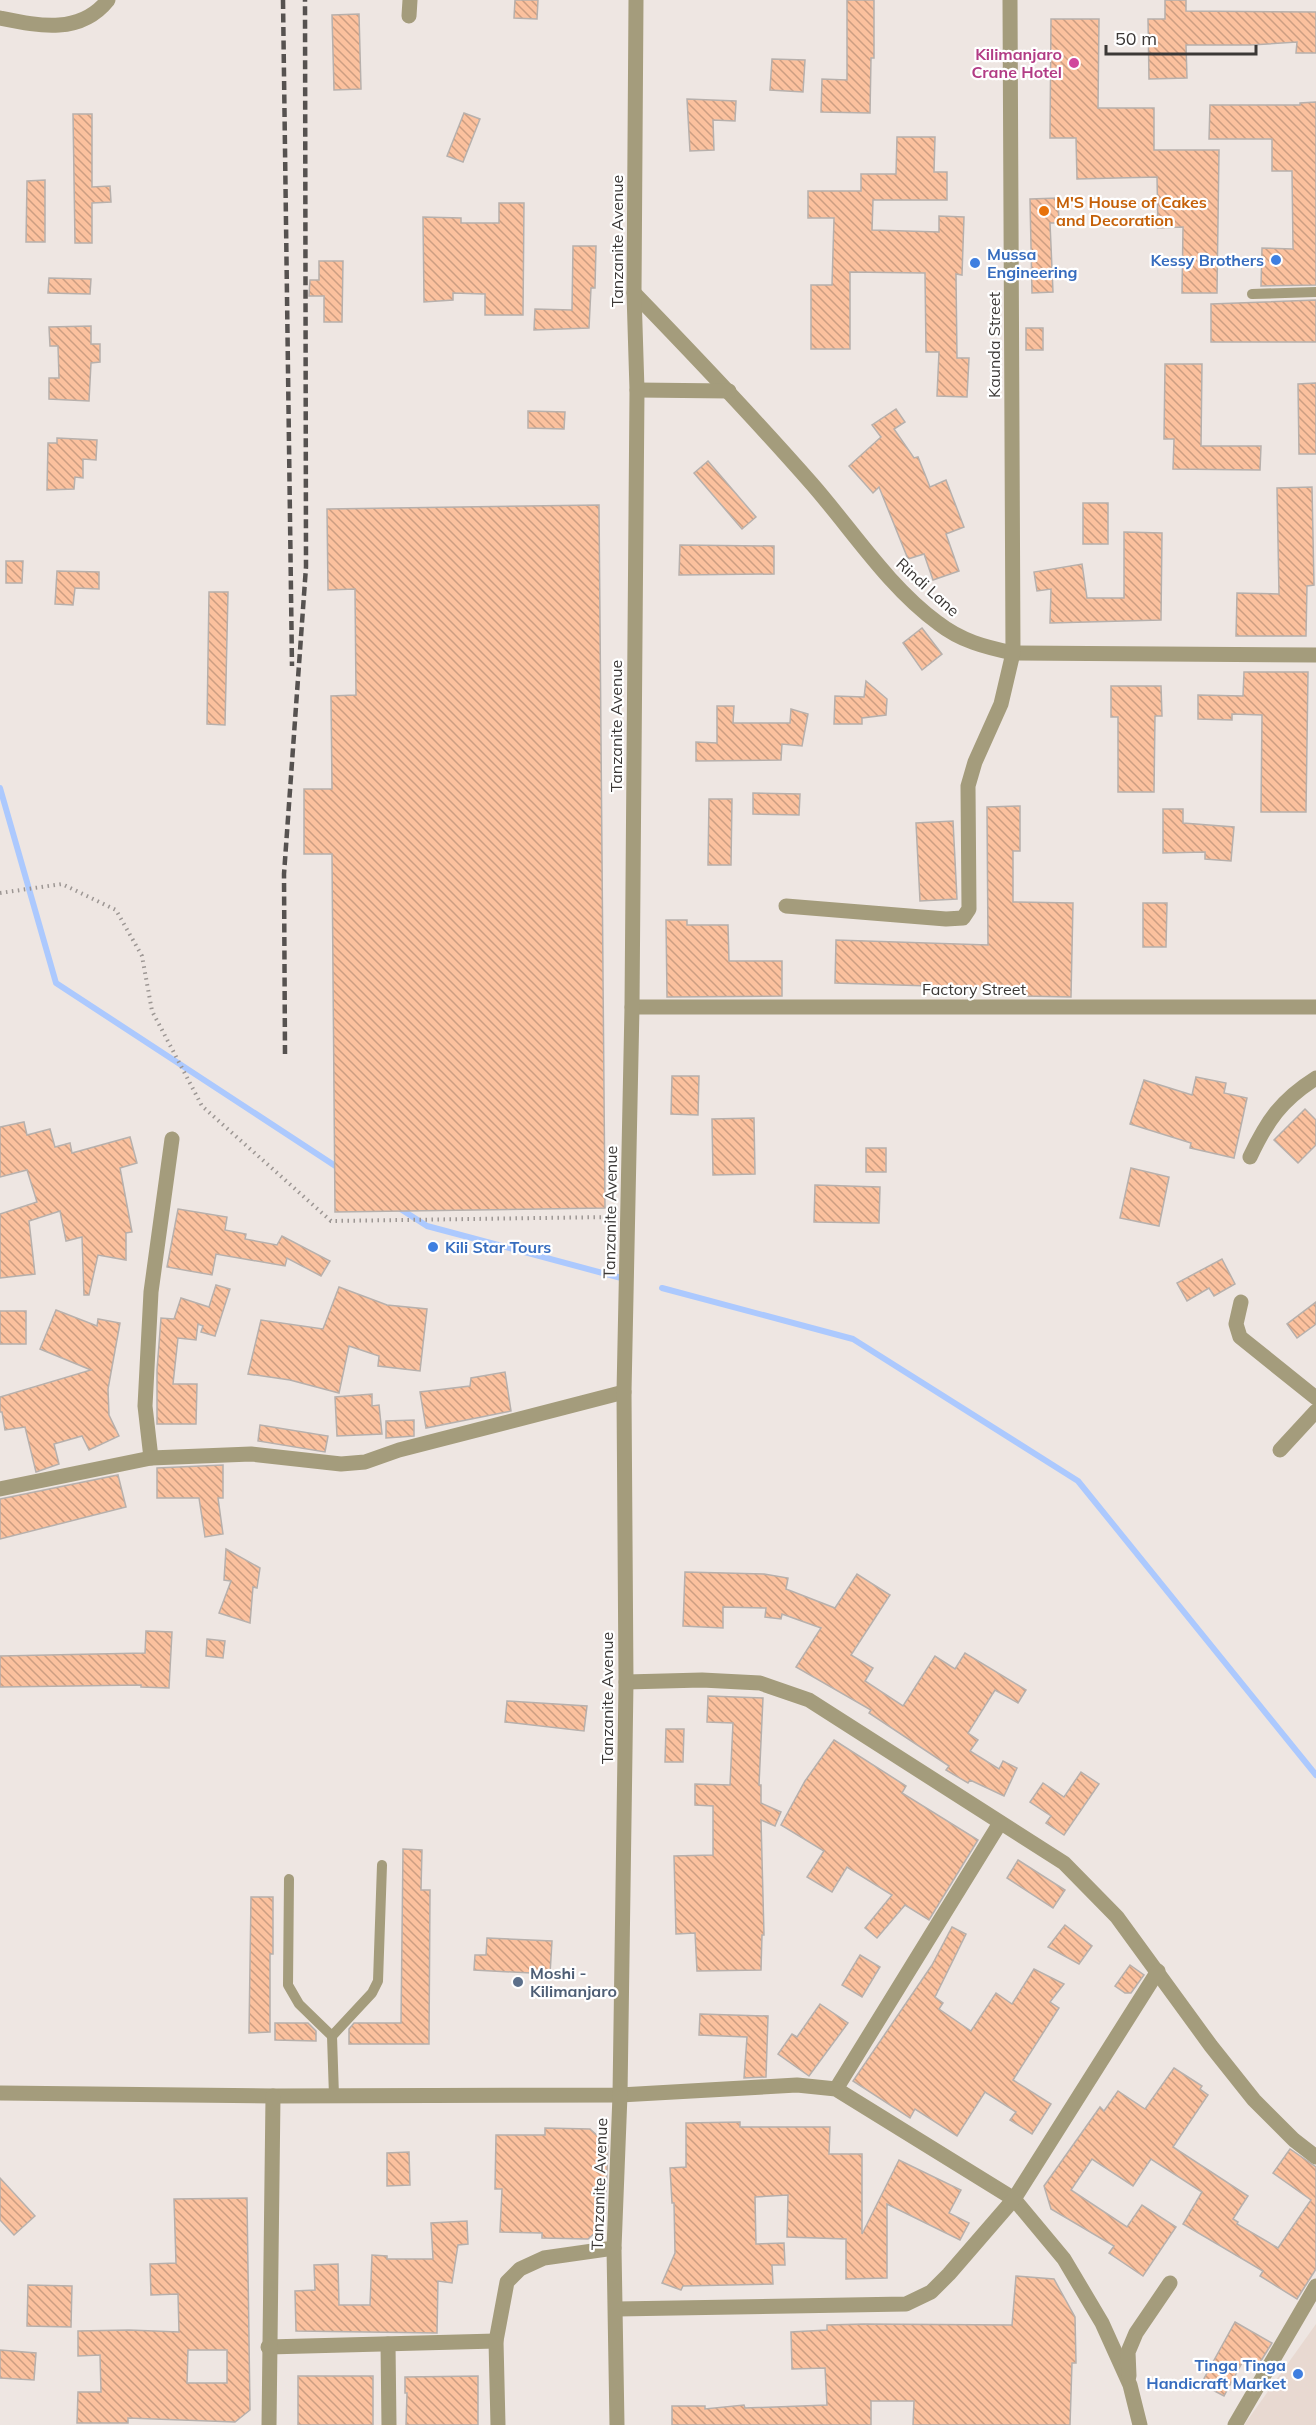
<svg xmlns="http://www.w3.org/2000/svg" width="1316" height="2425" font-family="Mulish,sans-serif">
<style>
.built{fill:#e8d9d1}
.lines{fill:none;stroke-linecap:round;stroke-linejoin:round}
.stream{stroke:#acc9fe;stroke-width:6}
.building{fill:url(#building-back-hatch);stroke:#b7b0ac;stroke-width:1.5;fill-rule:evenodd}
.path{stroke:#9d9794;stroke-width:4;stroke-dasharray:1.5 4.5;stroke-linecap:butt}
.service{stroke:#a49c7c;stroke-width:10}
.minor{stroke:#a49c7c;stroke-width:15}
.rail{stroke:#565250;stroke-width:4.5;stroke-dasharray:9 4.5;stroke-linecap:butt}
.hotel-dot{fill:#d1479c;stroke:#fff;stroke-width:2}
.food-dot{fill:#e8710a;stroke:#fff;stroke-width:2}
.shop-dot{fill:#3f7fe0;stroke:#fff;stroke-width:2}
.service-dot{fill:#5c6f8a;stroke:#fff;stroke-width:2}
.labels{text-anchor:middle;stroke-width:4.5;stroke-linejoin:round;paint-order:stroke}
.hotel-label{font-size:16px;font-weight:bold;fill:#b23c85;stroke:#fff;text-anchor:end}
.food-label{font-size:16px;font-weight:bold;fill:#c56008;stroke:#fff;text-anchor:start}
.street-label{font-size:16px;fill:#3b3836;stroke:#fff}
.shop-label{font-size:16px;font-weight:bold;fill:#366cbe;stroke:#fff;text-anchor:start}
.service-label{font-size:16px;font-weight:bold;fill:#4e5e75;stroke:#fff;text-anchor:start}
</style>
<defs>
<pattern id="building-back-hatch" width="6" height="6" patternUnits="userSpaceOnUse" patternTransform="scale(1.5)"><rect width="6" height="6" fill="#fbc19e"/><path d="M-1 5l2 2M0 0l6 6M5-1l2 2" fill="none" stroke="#cc9e82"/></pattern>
</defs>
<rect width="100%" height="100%" fill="#eee6e2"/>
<polygon class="built" points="1316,2324 1316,2425 1244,2425"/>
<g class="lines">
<g class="stream">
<polyline points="0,788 56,983 340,1169"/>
<polyline points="399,1208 427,1226 625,1279"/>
<polyline points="662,1288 853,1339 1078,1481 1316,1775"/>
</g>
</g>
<g class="building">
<polygon points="515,0 538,0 537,19 514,18"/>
<polygon points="847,0 874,0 874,58 871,58 870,113 821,112 822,79 847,80"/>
<polygon points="1165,0 1186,0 1186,11 1316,12 1316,53 1296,53 1297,42 1251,45 1186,45 1187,78 1149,79 1148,19 1165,19"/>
<polygon points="359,14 361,89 334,90 332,15"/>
<polygon points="1051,19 1099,19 1098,108 1154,108 1154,150 1219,150 1217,293 1182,293 1183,227 1158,228 1157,177 1077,179 1076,138 1050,138"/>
<polygon points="772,59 805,60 803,92 770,90"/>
<polygon points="687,99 736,101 735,121 713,120 714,150 690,151"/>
<polygon points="1316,102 1316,285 1261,286 1262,248 1293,249 1292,171 1272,171 1272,139 1209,139 1210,105 1300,105 1300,103"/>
<polygon points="464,113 480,119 463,162 447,156"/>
<polygon points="73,114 92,114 92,187 110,186 111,202 92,203 92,243 75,243"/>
<polygon points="897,137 935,137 934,172 947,172 947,200 873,200 872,230 939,232 939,216 964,217 962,275 956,274 957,358 969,358 967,397 937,396 939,352 926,352 925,273 850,272 850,349 811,349 811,285 832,285 834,218 808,218 808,191 861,191 861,174 896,174"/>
<polygon points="45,180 45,242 26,242 27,181"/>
<polygon points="1058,198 1059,223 1050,223 1053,292 1032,293 1030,199"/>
<polygon points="499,203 524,203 523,315 485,315 485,294 453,293 453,300 424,302 423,217 461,218 461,223 499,223"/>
<polygon points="573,246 596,246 595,288 591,288 589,328 534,330 535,309 572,310"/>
<polygon points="319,261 343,261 342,322 324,322 324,296 309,296 310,280 319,280"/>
<polygon points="49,278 91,279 90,294 48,293"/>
<polygon points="1316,300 1316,342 1211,342 1211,304"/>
<polygon points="91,326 91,344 100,344 100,362 91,363 89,401 49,399 49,378 59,378 58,346 50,346 49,327"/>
<rect x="1026" y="328" width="17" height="22"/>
<polygon points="1165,364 1202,364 1201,446 1261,446 1260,470 1173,469 1174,439 1164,439"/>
<polygon points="1316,383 1316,454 1299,454 1298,384"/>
<polygon points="896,409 905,422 894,429 914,458 918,457 930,487 946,480 964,527 946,534 959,571 933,580 924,554 908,559 879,487 873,493 849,466 881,437 872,425"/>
<polygon points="528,411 565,412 564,429 528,428"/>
<polygon points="57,438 97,440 96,460 83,459 83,478 75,477 74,489 47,490 48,443 57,443"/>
<polygon points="708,461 756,517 742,529 694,473"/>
<polygon points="1312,487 1314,585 1307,586 1306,636 1236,636 1237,593 1279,594 1277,488"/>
<rect x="1083" y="503" width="25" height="41"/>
<polygon points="599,505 605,1208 335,1212 332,854 304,854 304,789 332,789 331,696 356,695 355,589 328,590 327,509"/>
<polygon points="1124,532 1162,533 1161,620 1050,623 1051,589 1037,591 1034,572 1082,564 1087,598 1124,598"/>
<polygon points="680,545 774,546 774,574 679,575"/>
<polygon points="6,561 23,561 22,583 6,583"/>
<polygon points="57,571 99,572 99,589 75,588 73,605 55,604"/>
<polygon points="209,592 228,592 225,725 207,724"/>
<polygon points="922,628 942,654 922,670 903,643"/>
<polygon points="1244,672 1308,672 1306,812 1261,812 1262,715 1232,714 1232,720 1198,719 1198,695 1243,696"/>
<polygon points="866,681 887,699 886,715 862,718 862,724 834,724 835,696 864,697"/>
<polygon points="1111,686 1161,686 1162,716 1155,716 1154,792 1118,792 1118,717 1111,717"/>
<polygon points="717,706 734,706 733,723 790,723 791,709 808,714 802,746 782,744 781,760 696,761 696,742 717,743"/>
<polygon points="753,793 800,794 799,815 753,814"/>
<polygon points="709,799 732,799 731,865 708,865"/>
<polygon points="1020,806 1020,851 1013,851 1013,902 1073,903 1071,997 1025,996 1025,989 835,983 836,940 988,945 987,807"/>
<polygon points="1163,809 1183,809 1183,823 1234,827 1231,861 1205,859 1205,852 1163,853"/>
<polygon points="953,821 957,899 920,901 916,823"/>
<polygon points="1143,903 1167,903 1166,947 1143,947"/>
<polygon points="666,920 687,920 687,925 728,925 729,961 782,961 782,996 667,997"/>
<polygon points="672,1076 699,1076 698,1115 671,1114"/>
<polygon points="1196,1077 1226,1083 1224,1093 1247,1098 1234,1158 1190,1148 1191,1143 1130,1124 1144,1080 1192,1095"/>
<polygon points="1305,1109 1316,1120 1316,1145 1298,1163 1274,1140"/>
<polygon points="754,1118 755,1174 713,1175 712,1119"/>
<polygon points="24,1122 27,1135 50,1129 55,1147 70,1143 72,1153 130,1137 137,1163 120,1168 132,1232 126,1233 126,1260 98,1255 89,1295 84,1295 82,1237 66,1241 60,1211 29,1221 35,1274 0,1278 0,1214 37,1202 27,1170 0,1177 0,1127"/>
<rect x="866" y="1148" width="20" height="24"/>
<polygon points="1131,1168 1169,1177 1159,1226 1120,1218"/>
<polygon points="815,1185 880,1187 879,1223 814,1222"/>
<polygon points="178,1209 227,1217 225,1230 246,1234 245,1239 277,1245 282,1236 330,1261 321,1276 287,1258 285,1266 216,1254 212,1275 167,1267"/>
<polygon points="1222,1259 1235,1284 1214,1296 1209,1288 1187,1301 1177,1283"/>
<polygon points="216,1285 230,1289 215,1336 201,1332 203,1326 198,1324 196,1340 178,1338 173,1384 197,1384 196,1424 157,1424 157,1370 161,1318 174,1319 181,1298 209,1307"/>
<polygon points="339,1287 387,1305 427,1309 420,1371 378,1366 379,1356 349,1346 339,1393 290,1380 248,1374 261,1320 323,1329"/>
<polygon points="1316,1302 1316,1324 1297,1338 1287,1324"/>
<polygon points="56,1310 97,1326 98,1319 120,1323 108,1389 109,1415 119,1436 89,1450 82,1436 54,1444 59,1464 36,1472 25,1427 5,1430 2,1412 0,1412 0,1397 91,1370 40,1349"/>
<rect x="0" y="1311" width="26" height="33"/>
<polygon points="505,1372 511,1411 426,1428 420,1392 470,1386 471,1378"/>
<polygon points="372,1394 372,1406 379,1405 382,1434 337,1436 335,1397"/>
<polygon points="414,1420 414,1436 386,1438 386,1421"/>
<polygon points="260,1425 328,1436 325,1452 258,1441"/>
<polygon points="223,1465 223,1498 218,1498 223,1534 205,1537 199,1498 157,1498 157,1468"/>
<polygon points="118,1475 126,1507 0,1539 0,1499"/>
<polygon points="226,1549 260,1568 257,1588 253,1587 250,1623 219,1613 231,1581 224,1580"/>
<polygon points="685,1572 764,1574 788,1578 786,1589 835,1608 857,1574 890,1595 851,1655 873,1668 865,1681 903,1706 935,1656 955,1669 965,1653 1026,1690 1018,1703 995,1690 968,1733 978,1740 970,1751 999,1769 1003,1761 1017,1768 1004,1796 970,1780 968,1783 946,1770 949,1766 869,1713 871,1710 796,1667 821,1628 782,1614 781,1619 765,1617 766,1608 723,1607 723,1628 683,1626"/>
<polygon points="146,1631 172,1632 169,1688 141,1687 141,1685 0,1687 0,1656 145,1653"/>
<polygon points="207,1639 225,1641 223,1658 206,1656"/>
<polygon points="708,1696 763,1698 759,1785 761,1785 761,1803 781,1812 775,1826 761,1820 764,1935 762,1935 761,1970 697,1971 695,1933 676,1934 674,1856 713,1855 713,1806 695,1805 695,1784 730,1785 733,1723 707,1722"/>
<polygon points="507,1701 587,1706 584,1731 505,1722"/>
<polygon points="666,1729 684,1729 683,1762 665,1762"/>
<polygon points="834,1740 906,1786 902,1793 978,1840 929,1920 905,1905 877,1938 865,1928 892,1895 847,1867 832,1892 807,1877 824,1851 781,1825 805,1781"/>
<polygon points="1081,1772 1099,1784 1064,1835 1046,1823 1051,1816 1030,1802 1043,1783 1064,1797"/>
<polygon points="403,1849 422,1850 421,1890 430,1890 429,2044 349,2044 349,2029 354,2023 401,2023"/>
<polygon points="1018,1860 1065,1890 1053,1908 1007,1878"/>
<polygon points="251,1897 273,1897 273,1954 270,1954 270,2032 249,2033"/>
<polygon points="1065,1925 1092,1946 1079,1964 1048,1947"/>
<polygon points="952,1927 966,1934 935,1997 943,2003 939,2009 971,2031 996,1993 1012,2004 1034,1969 1064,1984 1050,2002 1059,2008 1013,2080 1051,2104 1032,2134 1010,2120 1016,2112 985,2092 957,2136 915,2109 910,2118 853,2081 932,1965"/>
<polygon points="487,1938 552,1941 550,1974 474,1970 475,1955 486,1955"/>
<polygon points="860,1955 880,1967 862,1997 842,1985"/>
<polygon points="1130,1965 1144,1975 1131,1993 1125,1993 1115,1986"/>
<polygon points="820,2004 848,2023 809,2076 778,2054 792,2034 797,2037"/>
<polygon points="700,2014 768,2016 766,2077 744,2078 747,2037 699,2035"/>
<polygon points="275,2023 308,2023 316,2031 316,2041 275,2040"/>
<polygon points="1174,2068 1202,2086 1200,2089 1208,2095 1173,2147 1248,2196 1233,2219 1238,2222 1237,2224 1278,2248 1311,2200 1273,2173 1290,2149 1316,2167 1316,2269 1297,2299 1260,2276 1263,2271 1183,2224 1202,2192 1151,2159 1133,2186 1092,2159 1071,2190 1127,2227 1142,2205 1176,2227 1143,2276 1109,2253 1114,2246 1051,2209 1044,2186 1100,2107 1104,2111 1118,2091 1145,2109"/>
<polygon points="740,2122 740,2127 830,2127 829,2154 862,2154 862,2234 899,2160 961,2190 949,2213 969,2223 960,2240 887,2204 887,2278 846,2279 846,2239 787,2237 788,2195 755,2197 756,2244 784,2243 785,2265 772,2265 773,2284 683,2286 681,2290 662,2283 675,2253 674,2203 672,2203 670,2168 686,2167 686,2123"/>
<polygon points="545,2128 590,2129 608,2145 605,2224 588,2239 542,2238 542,2233 500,2232 502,2189 495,2189 496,2135 545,2135"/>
<polygon points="409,2152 410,2185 387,2186 387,2153"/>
<polygon points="0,2178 35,2216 14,2235 0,2220"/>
<path d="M247,2198L250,2410L235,2422L128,2418V2423H77L78,2392H101L100,2355L78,2356V2331L129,2330L179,2332L178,2294L151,2295L150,2264L176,2263L174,2199ZM188,2350H227V2383H187Z"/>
<polygon points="467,2221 468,2244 458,2245 452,2283 438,2281 437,2333 296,2331 295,2291 315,2290 314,2265 338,2264 339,2305 370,2305 372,2255 387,2256 387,2259 433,2259 431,2223"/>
<polygon points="1016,2276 1054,2279 1075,2317 1076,2363 1072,2363 1070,2425 913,2425 914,2401 871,2401 871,2425 672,2425 672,2406 705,2406 705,2409 744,2405 745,2408 827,2405 825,2368 792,2369 791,2332 827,2330 827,2325 864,2324 1012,2325"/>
<polygon points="28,2285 72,2286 71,2327 27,2326"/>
<polygon points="1235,2322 1272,2343 1256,2369 1243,2361 1224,2396 1201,2384"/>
<polygon points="0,2350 36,2353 34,2380 0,2378"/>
<rect x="298" y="2376" width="75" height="49"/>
<polygon points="478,2376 478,2425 406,2425 407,2393 405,2393 405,2377"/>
</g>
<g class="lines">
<polyline class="path" points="0,893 62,884 116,910 142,956 152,1011 202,1106 331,1221 611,1217"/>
<g class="service">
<polyline points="1252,294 1316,292"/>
<polyline points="289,1879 288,1985 299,2004 332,2036"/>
<polyline points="334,2096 332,2036 372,1993 378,1981 382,1865"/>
</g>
<g class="minor">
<polyline points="409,16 410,0"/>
<path d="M0,18C39,26 80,35 108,0"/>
<path d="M634,293C695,356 755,419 812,484C853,531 888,586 938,623C961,641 985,647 1013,653L1316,655"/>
<polyline points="637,390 729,391"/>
<polyline points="786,906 946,919 963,918 969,909 968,786 975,762 1001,704 1013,653 1010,0"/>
<polyline points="632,1007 1316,1007"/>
<path d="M1250,1157C1267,1121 1281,1100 1316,1078"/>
<polyline points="1241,1302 1236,1324 1240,1337 1316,1398"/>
<polyline points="1280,1450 1316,1411"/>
<polyline points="151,1458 145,1406 151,1292 172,1139"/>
<polyline points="0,1489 151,1458 251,1454 341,1464 365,1462 399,1450 624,1392"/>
<polyline points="626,1682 702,1680 760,1683 809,1700 1064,1863 1117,1917 1211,2046 1254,2100 1294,2140 1316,2157"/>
<polyline points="836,2089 1000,1823"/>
<polyline points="0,2093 273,2096 620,2095 797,2085 836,2089 1014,2199 1064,2259 1102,2323 1130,2385 1140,2425"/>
<polyline points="617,2309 906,2304 931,2292 949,2274 1014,2199 1158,1971"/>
<polyline points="388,2344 389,2425"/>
<polyline points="268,2347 496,2341"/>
<polyline points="1129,2376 1128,2352 1136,2333 1170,2283"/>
<polyline points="269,2425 273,2096"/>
<polyline points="498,2425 496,2341 507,2282 520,2269 544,2258 614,2248"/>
<polyline points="617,2425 614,2248 620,2095 626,1682 624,1392 632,1007 637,390 634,293 636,0"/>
<polyline points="1235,2425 1316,2286"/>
</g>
<g class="rail">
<polyline points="283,0 292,666"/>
<polyline points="285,1054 284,874 306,567 305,0"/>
</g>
</g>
<circle class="hotel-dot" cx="1074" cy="63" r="6"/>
<circle class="food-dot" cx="1044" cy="211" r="6"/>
<g class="shop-dot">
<circle cx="1276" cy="260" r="6"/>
<circle cx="975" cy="263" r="6"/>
<circle cx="433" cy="1247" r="6"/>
<circle cx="1298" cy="2374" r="6"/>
</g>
<circle class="service-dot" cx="518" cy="1982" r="6"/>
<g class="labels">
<g class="hotel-label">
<text x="1062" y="60">Kilimanjaro<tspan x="1062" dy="18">Crane Hotel</tspan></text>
</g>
<g class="food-label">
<text x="1056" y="208">M'S House of Cakes<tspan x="1056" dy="18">and Decoration</tspan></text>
</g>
<g class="street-label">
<text transform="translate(617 241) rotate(-90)" y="6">Tanzanite Avenue</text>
<text transform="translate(994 345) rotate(-90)" y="6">Kaunda Street</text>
<text transform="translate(928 587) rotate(42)" y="6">Rindi Lane</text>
<text transform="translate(616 726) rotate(-90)" y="6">Tanzanite Avenue</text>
<text x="974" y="995">Factory Street</text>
<text transform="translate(610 1212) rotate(-89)" y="6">Tanzanite Avenue</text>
<text transform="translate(607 1698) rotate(-90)" y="6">Tanzanite Avenue</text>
<text transform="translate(599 2184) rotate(-88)" y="6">Tanzanite Avenue</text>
</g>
<g class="shop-label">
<text x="987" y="260">Mussa<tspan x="987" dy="18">Engineering</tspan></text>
<text x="1264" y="266" text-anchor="end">Kessy Brothers</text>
<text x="445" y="1253">Kili Star Tours</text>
<text x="1286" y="2371" text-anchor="end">Tinga Tinga<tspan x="1286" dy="18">Handicraft Market</tspan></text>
</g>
<g class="service-label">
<text x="530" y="1979">Moshi -<tspan x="530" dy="18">Kilimanjaro</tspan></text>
</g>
</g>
<path d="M1106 45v9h150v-9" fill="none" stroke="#3b3836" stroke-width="3"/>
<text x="1115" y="45" font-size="18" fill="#3b3836" stroke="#ffffff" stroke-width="4.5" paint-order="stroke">50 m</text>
</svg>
